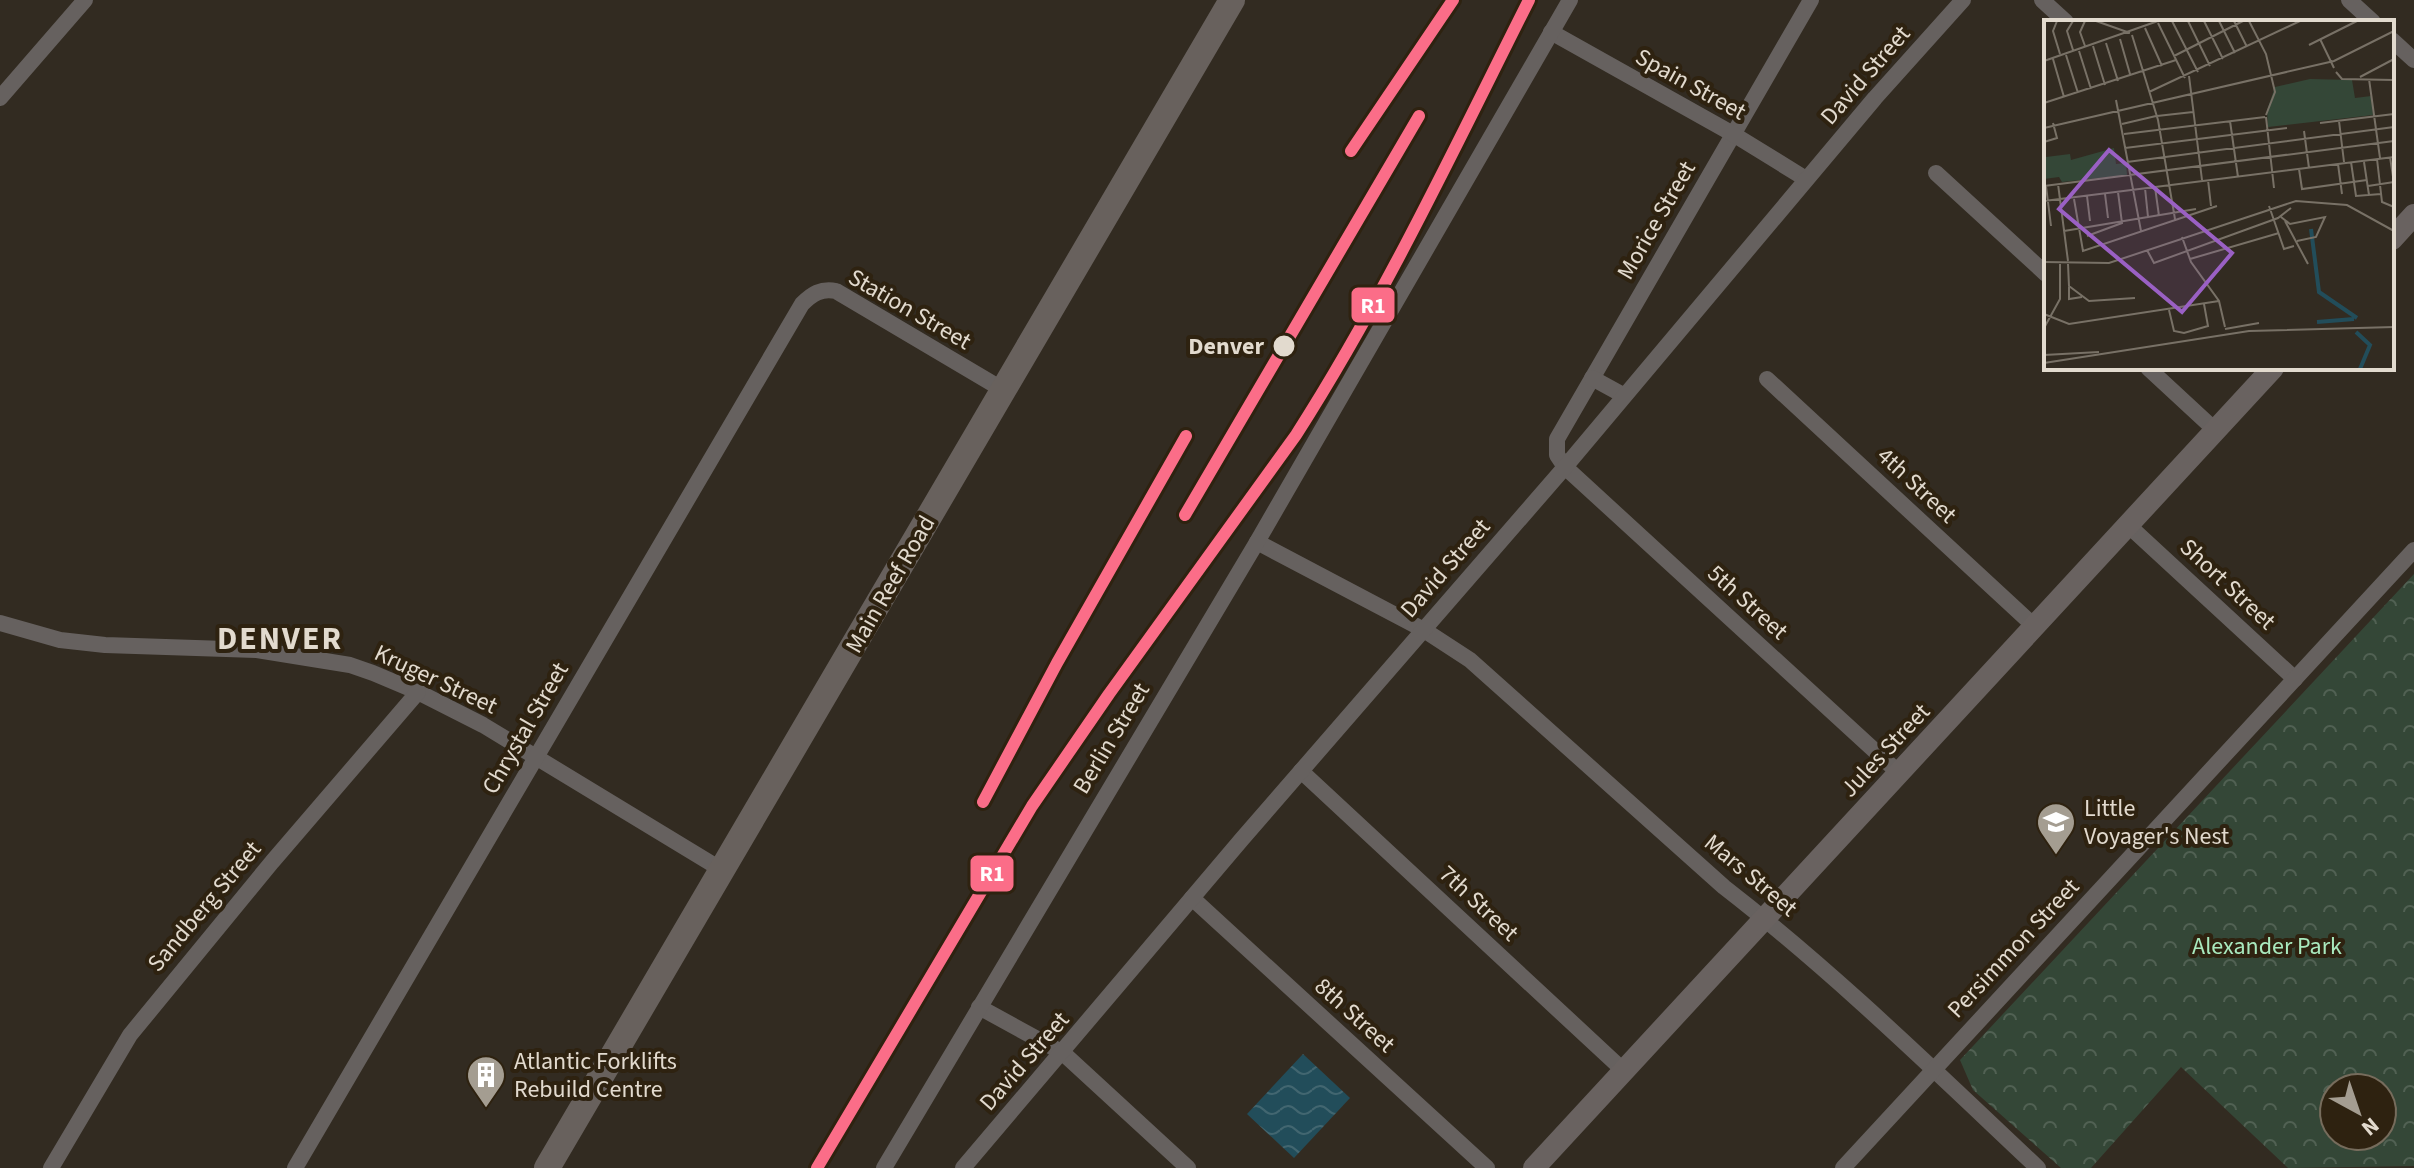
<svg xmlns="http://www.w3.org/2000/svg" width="2414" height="1168" font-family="'Source Sans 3',sans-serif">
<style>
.park{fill:url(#park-crowns);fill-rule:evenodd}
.water{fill:url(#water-waves)}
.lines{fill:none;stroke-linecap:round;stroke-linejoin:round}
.street{stroke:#66615f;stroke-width:16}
.secondary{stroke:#696260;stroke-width:22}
.primary{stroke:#68615d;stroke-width:26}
.rail-1-casing{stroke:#2e2210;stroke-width:18}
.rail-1{stroke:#fb6d88;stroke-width:12}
.stop-dot{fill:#e2dace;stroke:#2e2210;stroke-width:3}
.labels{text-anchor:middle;stroke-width:8;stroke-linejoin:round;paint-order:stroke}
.street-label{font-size:24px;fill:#e2dace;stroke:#2e2210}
.stop-label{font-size:24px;font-weight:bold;fill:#e2dace;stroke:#2e2210;text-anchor:end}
.poi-label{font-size:24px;fill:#e2dace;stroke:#2e2210;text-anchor:start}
.park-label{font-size:24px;fill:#a9e9be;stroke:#2e2210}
.district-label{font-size:32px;font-weight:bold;letter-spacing:2px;fill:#e2dace;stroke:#2e2210}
.inset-river{fill:none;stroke:#224d5a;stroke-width:4}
.inset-road{fill:none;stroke:#787166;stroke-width:2}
.view{fill:#9a60c4;fill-opacity:0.15;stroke:#9a60c4;stroke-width:4}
.inset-edge{fill:none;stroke:#e2dace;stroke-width:4}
.line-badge{stroke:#2e2210;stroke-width:3}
.badge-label{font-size:22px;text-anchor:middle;font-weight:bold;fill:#fff}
</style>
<defs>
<pattern id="park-crowns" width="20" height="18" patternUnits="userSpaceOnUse" patternTransform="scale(2)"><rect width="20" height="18" fill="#344737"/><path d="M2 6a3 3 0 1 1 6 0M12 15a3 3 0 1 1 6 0" fill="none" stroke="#516153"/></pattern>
<pattern id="water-waves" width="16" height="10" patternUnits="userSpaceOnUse" patternTransform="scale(2)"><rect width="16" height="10" fill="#224d5a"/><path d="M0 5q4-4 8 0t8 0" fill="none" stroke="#426670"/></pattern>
</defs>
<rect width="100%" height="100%" fill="#322b21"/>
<path class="park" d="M2414,574V1166L2288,1168L2181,1067L2091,1168H2061L1973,1090L1960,1060ZM2334,1088H2382V1136H2334Z"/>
<polygon class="water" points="1303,1054 1350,1098 1294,1158 1247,1114"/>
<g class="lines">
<g class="street">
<polyline points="1811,0 1557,439 1557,455 1565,467 1899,773"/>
<polyline points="2042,0 2066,22"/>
<polyline points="2349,0 2373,22"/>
<polyline points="1551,32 1733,134 1806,179"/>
<polyline points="2392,40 2414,60"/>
<polyline points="0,98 85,0"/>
<polyline points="1936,173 2046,274"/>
<polyline points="2148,368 2215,430"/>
<polyline points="1592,378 1623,395"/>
<polyline points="1767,379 2034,626"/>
<polyline points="2128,525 2295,679"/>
<path d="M1257,542L1424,630L1470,660L1724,887C1835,973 1936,1072 2038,1168"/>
<polyline points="0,623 60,640 105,645 257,650 350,665 373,673 418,692 483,725 722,870"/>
<polyline points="1301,771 1624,1071"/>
<polyline points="1192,898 1487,1168"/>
<polyline points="979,1007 1063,1053 1188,1168"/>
<polyline points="51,1168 130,1035 272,862 418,692"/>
<path d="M295,1168L802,304C812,294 821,288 836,291L1005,391"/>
<polyline points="884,1168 1257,542 1570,0"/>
<polyline points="963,1168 1242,839 1565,467 1875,98 1963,0"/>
<polyline points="1843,1168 2414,550"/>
</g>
<g class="secondary">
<polyline points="2392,239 2414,215"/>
<polyline points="1534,1168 2273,368"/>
</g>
<polyline class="primary" points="547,1168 1232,0"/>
<g class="rail-1-casing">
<g id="rail-1">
<polyline points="1351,151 1453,0"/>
<polyline points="1185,515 1419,116"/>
<polyline points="983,802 1057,663 1186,436"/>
<path d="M817,1168L1032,806L1109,694L1296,435C1385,296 1455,147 1529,0"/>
</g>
</g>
<use href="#rail-1" class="rail-1"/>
</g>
<defs>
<g id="school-pin" transform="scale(2)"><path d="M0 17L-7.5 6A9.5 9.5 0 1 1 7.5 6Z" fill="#a49d91" stroke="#2e2210"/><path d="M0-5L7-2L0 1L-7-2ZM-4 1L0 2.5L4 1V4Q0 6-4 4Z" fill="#fff"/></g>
<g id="building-pin" transform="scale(2)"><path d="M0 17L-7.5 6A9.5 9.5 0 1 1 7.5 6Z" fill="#a49d91" stroke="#2e2210"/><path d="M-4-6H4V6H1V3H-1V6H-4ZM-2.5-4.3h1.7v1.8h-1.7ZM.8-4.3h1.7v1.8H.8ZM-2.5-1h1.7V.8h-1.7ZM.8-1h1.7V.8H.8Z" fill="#fff"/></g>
</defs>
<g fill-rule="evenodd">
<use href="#school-pin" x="2056" y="822"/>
<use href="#building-pin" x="486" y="1075"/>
</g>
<circle class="stop-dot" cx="1284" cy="346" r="12"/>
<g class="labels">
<g class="street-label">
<text transform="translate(1865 75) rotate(-49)" y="8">David Street</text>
<text transform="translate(1691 84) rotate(29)" y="8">Spain Street</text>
<text transform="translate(1656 220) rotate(-60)" y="8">Morice Street</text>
<text transform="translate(910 309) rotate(30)" y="8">Station Street</text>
<text transform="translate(1917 485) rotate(43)" y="8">4th Street</text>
<text transform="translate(1445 568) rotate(-49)" y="8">David Street</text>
<text transform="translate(890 584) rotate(-60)" y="8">Main Reef Road</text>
<text transform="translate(2228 584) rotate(43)" y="8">Short Street</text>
<text transform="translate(1748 602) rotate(42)" y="8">5th Street</text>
<text transform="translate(436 679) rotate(25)" y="8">Kruger Street</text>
<text transform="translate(525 728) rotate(-60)" y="8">Chrystal Street</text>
<text transform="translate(1111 738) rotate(-59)" y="8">Berlin Street</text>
<text transform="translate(1885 750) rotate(-47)" y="8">Jules Street</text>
<text transform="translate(1751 875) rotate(40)" y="8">Mars Street</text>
<text transform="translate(1479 903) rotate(43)" y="8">7th Street</text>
<text transform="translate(204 906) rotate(-50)" y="8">Sandberg Street</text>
<text transform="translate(2013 948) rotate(-47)" y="8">Persimmon Street</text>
<text transform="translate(1355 1015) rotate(42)" y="8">8th Street</text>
<text transform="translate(1024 1061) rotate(-49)" y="8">David Street</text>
</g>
<g class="stop-label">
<text x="1264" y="354">Denver</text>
</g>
<g class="poi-label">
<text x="2084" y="816">Little<tspan x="2084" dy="28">Voyager's Nest</tspan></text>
<text x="514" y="1069">Atlantic Forklifts<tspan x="514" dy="28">Rebuild Centre</tspan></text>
</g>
<g class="park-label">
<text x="2267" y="954">Alexander Park</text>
</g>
<g class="district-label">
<text x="280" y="649">DENVER</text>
</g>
</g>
<g transform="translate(2044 20)">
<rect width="350" height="350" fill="#322b21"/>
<path d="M266,59L308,60L311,78L327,76L329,95L224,107L223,90L231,67ZM0,124L2,137L26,134L27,140L70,128L72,144L82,143L83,155L18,162L15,157L0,159Z" fill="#344737"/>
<path class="inset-river" d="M267,209L275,272L313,298M273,302L310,299M312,312L326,325L316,349"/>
<path class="inset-road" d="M13,1L9,11L16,34M29,1L23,11L29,30M52,1L86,13M128,1L154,52M144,1L166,46M160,1L179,39M175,1L191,33M190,1L203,27M205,1L222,34L231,72L222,95M114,3L141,58M101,8L118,46M88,15L114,100L131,199M76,19L86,54M276,19L290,48M62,23L74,61M265,25L313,1M41,26L36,12L41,1M49,26L61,65M35,31L47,69M22,35L34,73M130,36L199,1M9,39L20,77M0,41L114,1M292,52L298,59L350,60M145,56L158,160M316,57L350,39M325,59L336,138M105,72L256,1M72,80L97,211M0,83L132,40M113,96L149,92M222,97L230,168M186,101L194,157M295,101L300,142M276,103L350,94M78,104L112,96M0,108L290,41L350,11M260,111L265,148M80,114L221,97M0,122L13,118L9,103M81,128L243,108M346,137L350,163M333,139L338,182L350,187M83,142L350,107M307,142L312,176L337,174M320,142L325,175M294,144L298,174M255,149L258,169L323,160M164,160L167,186M14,164L24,241M0,166L350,121M2,166L7,206M324,166L350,162M111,167L115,196M101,168L104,197M61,174L64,198M43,176L46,201M30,179L39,231L173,186M0,181L350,137M225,186L240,229L250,226M237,197L246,204L281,197L272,217L253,221M241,201L264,244M20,211L152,189M43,216L78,203L74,172M138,217L147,242L175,281L181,307M103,230L110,243L234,198L247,188M146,239L235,213M0,242L65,243L252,181L303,185L350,211M24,244L25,266L45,281L91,278M25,267V279L38,277M125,290L130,311L140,313L164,306L160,284M0,294L25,304L175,281M0,308L16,279V244M181,309L215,303M0,335L55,332M0,343L205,311L350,307"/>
<path class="view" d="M65,130L188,233L138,292L15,189Z"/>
<rect width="350" height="350" class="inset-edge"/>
</g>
<g class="line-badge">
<rect x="1350" y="286" width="46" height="38" rx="8" fill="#fb6d88"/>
<rect x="969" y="854" width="46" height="39" rx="8" fill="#fb6d88"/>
</g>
<g class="badge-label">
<text x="1373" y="313">R1</text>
<text x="992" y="881">R1</text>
</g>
<g transform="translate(2358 1112) rotate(140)"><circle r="38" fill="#2e2210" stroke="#766c5c" stroke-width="2"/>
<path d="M0-6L14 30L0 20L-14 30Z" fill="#a49d91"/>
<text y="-12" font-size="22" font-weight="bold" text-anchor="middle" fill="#e2dace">N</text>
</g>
</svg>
